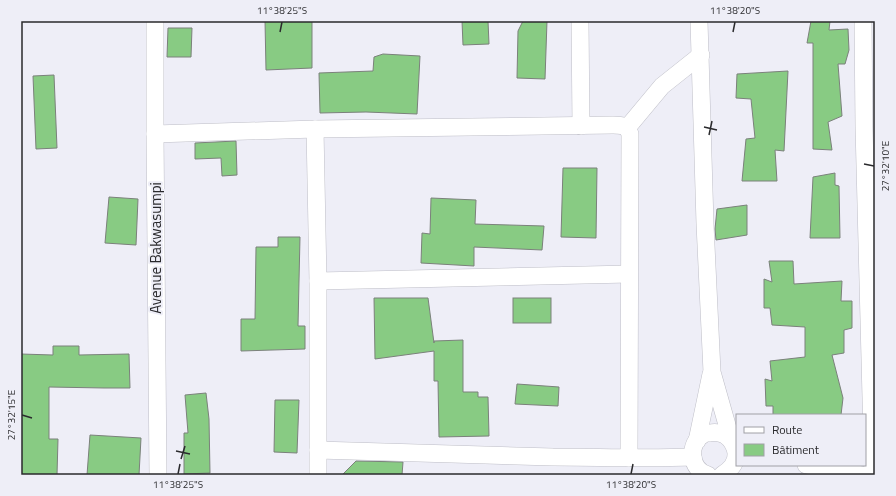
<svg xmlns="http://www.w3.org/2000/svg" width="896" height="496" font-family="'Titillium Web',sans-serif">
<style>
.building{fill:#88cb83;stroke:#7b817b}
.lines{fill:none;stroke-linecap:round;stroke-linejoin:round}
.minor-casing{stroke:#bebec7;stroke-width:18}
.minor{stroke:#fff;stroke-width:17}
.ticks{fill:none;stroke:#2a2a2d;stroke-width:1.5}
.labels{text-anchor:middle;stroke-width:4;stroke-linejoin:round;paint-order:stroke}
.street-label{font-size:15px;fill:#2a2a2d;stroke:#eeeef7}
.neatline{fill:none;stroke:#2a2a2d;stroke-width:1.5}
.ticks-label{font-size:10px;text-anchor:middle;fill:#2a2a2d}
</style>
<rect width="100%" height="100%" fill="#eeeef7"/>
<g class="building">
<polygon points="265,21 312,21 312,68 266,70"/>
<polygon points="462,21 488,21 489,44 463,45"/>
<polygon points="523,21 547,21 545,79 517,78 518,31"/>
<polygon points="811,21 830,21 829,30 848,29 849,50 845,64 838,64 842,116 828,122 832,150 813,149 813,43 807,43"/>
<polygon points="168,28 192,28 191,57 167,57"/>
<polygon points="383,54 420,56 417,114 366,112 320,113 319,73 373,71 374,57"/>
<polygon points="788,71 784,151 775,150 777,181 742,181 746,139 755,138 751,99 736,98 737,74"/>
<polygon points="54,75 57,148 36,149 33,76"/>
<polygon points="236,141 237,175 222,176 221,158 195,159 195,143"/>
<polygon points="563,168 597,168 596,238 561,237"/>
<polygon points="835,173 835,185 839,186 840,238 810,238 813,177"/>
<polygon points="109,197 138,199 136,245 105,243"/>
<polygon points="431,198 476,200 475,224 544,226 542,250 474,247 474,266 421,263 422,233 430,234"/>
<polygon points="747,205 747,235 716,240 715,229 717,209"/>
<polygon points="278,237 300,237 298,326 305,326 305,349 241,351 241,319 255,319 256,247 278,247"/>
<polygon points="769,261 793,261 794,284 842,281 841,301 852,301 852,328 844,330 844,353 832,355 843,398 841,415 773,415 773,406 766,406 765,379 772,381 770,361 805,357 805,327 772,325 770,308 764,308 764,279 772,282"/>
<polygon points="374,298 428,298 434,343 434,341 463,340 463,392 478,392 478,397 488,397 489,436 439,437 438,381 434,381 434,351 375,359"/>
<rect x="513" y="298" width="38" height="25"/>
<polygon points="53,346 79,346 79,355 129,354 130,388 104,388 49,387 49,439 58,439 57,475 21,475 21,354 53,355"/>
<polygon points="517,384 559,387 558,406 515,404"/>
<polygon points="206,393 209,419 210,473 184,474 184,433 188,433 185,395"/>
<polygon points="275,400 299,400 297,453 274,452"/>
<polygon points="90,435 141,438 139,475 87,475"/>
<polygon points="356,461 403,462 402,475 342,475"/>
</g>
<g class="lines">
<g class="minor-casing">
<g id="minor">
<polyline points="155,21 155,134 158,475"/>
<polyline points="580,21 581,126"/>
<polyline points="699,21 705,224 712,372 731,439"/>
<polyline points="863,21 864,127 873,475"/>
<polyline points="627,128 662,86 701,55"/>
<polyline points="315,129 318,281 318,475"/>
<path d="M155,134L315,129L613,125C621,125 627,125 630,134L629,458"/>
<polyline points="318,281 629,274"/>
<polyline points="697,441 711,374"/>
<path d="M318,450C396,452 474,455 553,457C599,457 646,459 693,457"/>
<polyline points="806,465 863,475"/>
<path d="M708,475C690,470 687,443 704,434C706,433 708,433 710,433C715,432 721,433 725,435C732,440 735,445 736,453C737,463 730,470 722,475"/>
</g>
</g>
<use href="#minor" class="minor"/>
</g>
<path class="ticks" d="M280,32L282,22M733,32L735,22M704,127L717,130M709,135L712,121M864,164L874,166M22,415L32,418M176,451L190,454M181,459L185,446M178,474L180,464M631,474L633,464"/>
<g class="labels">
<g class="street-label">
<text transform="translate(156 248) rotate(-90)" y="5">Avenue Bakwasumpi</text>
</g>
</g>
<rect width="896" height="496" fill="none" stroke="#eeeef7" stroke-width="44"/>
<rect x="736" y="414" width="130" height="52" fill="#eeeef7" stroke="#a0a0a6"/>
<rect x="744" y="427" width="20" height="6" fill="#ffffff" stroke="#a0a0a6"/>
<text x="772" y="434" font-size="12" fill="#2a2a2d">Route</text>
<rect x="744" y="444" width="20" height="12" fill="#88cb83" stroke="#a0a0a6"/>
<text x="772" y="454" font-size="12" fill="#2a2a2d">Bâtiment</text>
<rect x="22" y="22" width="852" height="452" class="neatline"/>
<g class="ticks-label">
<text x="282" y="14">11°38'25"S</text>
<text x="735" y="14">11°38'20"S</text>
<text transform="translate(885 166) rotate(-90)" y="4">27°32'10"E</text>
<text transform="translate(11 415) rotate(-90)" y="4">27°32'15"E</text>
<text x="178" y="488">11°38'25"S</text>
<text x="631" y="488">11°38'20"S</text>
</g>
</svg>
